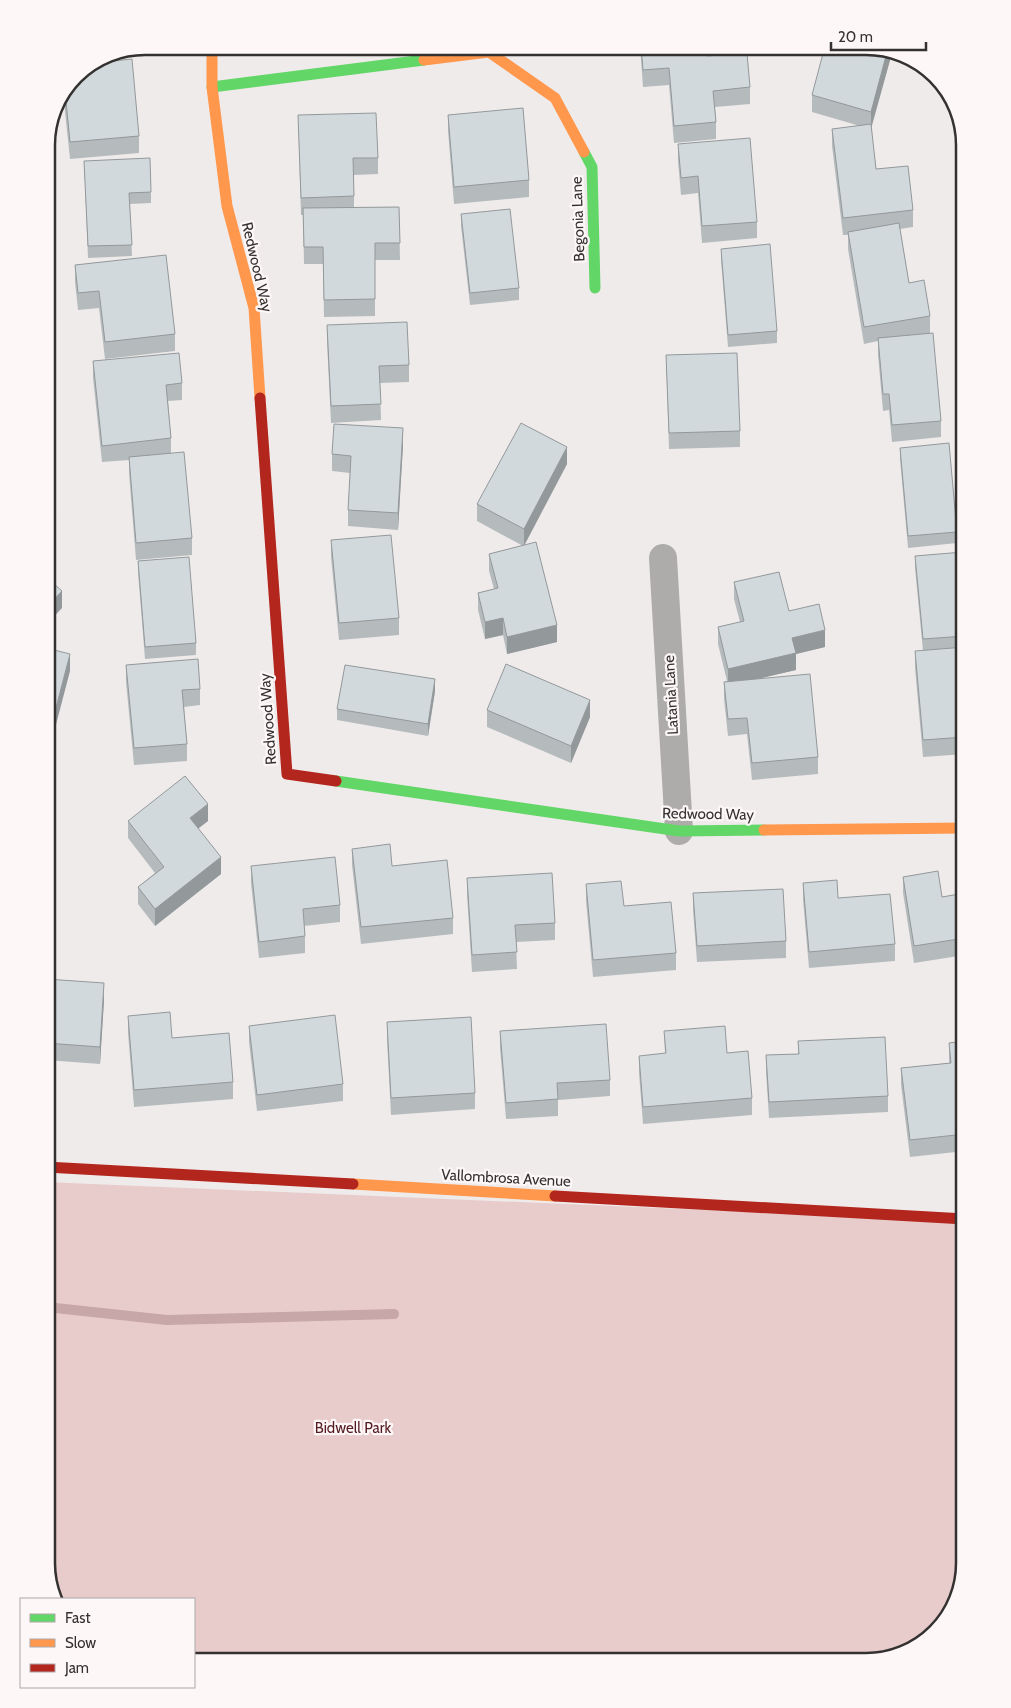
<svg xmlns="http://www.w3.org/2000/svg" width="1011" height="1708" font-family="Cabin,sans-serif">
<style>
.green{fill:#e8cccc}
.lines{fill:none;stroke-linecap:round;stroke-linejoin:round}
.stream{stroke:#c7a7a8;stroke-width:10}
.street{stroke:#aeabab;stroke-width:28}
.fast{stroke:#63d668;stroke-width:11}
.slow{stroke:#ff974d;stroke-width:11}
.jam{stroke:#b3261e;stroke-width:11}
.wall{fill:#b5bbbd}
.shaded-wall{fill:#93989a}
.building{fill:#d2d9dc;stroke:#93989a}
.labels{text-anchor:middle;stroke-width:4.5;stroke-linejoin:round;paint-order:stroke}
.street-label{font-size:15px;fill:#343131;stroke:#fef7f7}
.park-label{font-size:15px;fill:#541c21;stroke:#fef7f7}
.rim{fill:none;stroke:#343131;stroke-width:2.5}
</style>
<rect width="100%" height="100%" fill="#f0ebeb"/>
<polygon class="green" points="46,1182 965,1221 965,1563 948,1618 909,1652 866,1662 194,1662 194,1599 55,1599 46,1563"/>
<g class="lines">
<polyline class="stream" points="46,1307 167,1320 394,1314"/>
<polyline class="street" points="663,558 679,831"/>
<g class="fast">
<polyline points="212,87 424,60"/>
<polyline points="584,152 592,167 595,288"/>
<polyline points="336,781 679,831 764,830"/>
</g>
<g class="slow">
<polyline points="212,46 212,87 227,206 254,308 260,398"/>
<polyline points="424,60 489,52 555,98 584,152"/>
<polyline points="764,830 965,828"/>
<polyline points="353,1184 555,1196"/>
</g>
<g class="jam">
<polyline points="260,398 287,774 336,781"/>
<polyline points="46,1167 353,1184"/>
<polyline points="555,1196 965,1219"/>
</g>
</g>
<g class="wall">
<polygon points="640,46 706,46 707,56 750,87 750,104 715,107 716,122 716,139 674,143 669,85 643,87"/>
<polygon points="873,46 892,53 871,127 876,169 913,210 913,227 900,229 909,283 930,316 930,333 941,421 941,437 892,442 889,410 883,411 878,355 878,341 864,344 848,249 848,235 843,235 832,146 832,129 860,126 812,112 812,95"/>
<polygon points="139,48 139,52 102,57 108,54"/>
<polygon points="75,75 139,136 139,153 70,159 63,93"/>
<polygon points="298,115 378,158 378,174 354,175 354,208 399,207 400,260 375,260 375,316 324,317 323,264 304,264 303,215 301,215"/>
<polygon points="448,115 529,180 529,197 454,204 448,131"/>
<polygon points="678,144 757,222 757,238 702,243 698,193 681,195 678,161"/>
<polygon points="84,161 151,192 151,203 130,204 132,256 88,258"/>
<polygon points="461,214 519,288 519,300 470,305 461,226"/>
<polygon points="721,249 777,331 777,343 728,347 721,260"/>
<polygon points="75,265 175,334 175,351 105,359 99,308 78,310 75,282"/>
<polygon points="327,325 409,365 409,382 380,383 381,420 331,423 327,342"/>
<polygon points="666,355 740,431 740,447 669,449"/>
<polygon points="93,361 182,383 182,400 168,401 171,438 171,453 192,538 192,555 136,560 129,473 129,460 102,462 93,378"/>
<polygon points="403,445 398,530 348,526 348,510 350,473 332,471 332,454"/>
<polygon points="900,448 957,532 957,543 908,548 900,459"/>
<polygon points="567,464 524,545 557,642 507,654 503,635 485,639 478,610 478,593 494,589 489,571 489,554 523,546 477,521 477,504"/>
<polygon points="331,540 399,618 399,635 339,640 331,557"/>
<polygon points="915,556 965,575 965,754 923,757 915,668 915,651 923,651 915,568"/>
<polygon points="138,561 196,643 196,655 145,659 138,572"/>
<polygon points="734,582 789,611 825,647 796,654 796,670 760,678 818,757 818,774 752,780 747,734 728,736 724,699 724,682 727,681 718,644 718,627 740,622 734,599"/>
<polygon points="126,665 200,689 200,705 184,707 187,744 187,761 134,765 126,682"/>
<polygon points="435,691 428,736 337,720 337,709"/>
<polygon points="487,710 590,717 571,763 487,727"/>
<polygon points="128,821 208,821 198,828 221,874 155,926 138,904 138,887 155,873 128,838"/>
<polygon points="352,849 392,866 453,918 453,934 361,944 352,865"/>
<polygon points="251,866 340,905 340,922 304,926 305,936 305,953 259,958 251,883"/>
<polygon points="903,877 942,897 965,893 965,955 914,963 903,893"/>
<polygon points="467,878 555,923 555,940 516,942 517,969 472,972 467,895"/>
<polygon points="803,883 838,898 895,944 895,961 809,968 803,900"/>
<polygon points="586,884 676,953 676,970 593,977 586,901"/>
<polygon points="693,893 786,941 786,958 697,962 693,910"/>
<polygon points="46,979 104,1000 100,1064 46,1060"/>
<polygon points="128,1016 172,1038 233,1082 233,1099 134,1107 128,1033"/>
<polygon points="387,1022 475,1093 475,1109 391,1115 387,1039"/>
<polygon points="249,1026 343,1084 343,1101 257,1111 249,1042"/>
<polygon points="500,1031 610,1080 610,1096 558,1100 558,1116 506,1119 500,1048"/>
<polygon points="664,1031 727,1053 752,1098 752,1115 643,1124 639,1073 639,1056 665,1054"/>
<polygon points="798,1041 888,1096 888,1112 769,1118 766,1072 766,1055 798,1054"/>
<polygon points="965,1041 965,1151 910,1157 901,1085 901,1068 949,1063 949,1043"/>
</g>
<g class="shaded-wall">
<polygon points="887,52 892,53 871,129 871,112"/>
<polygon points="403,428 403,445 398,530 398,513"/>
<polygon points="567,447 567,464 524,546 524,529"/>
<polygon points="62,591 62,608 46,625 46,608"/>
<polygon points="503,618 503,635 485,639 485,622"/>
<polygon points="557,625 557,642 507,654 507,637"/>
<polygon points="825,630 825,647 796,654 796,670 728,686 728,669 792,638"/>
<polygon points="70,654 70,671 46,763 46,746"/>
<polygon points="435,679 435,691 428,736 428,724"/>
<polygon points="590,700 590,717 571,763 571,746"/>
<polygon points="208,804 208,821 190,835 190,818"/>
<polygon points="221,857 221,874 155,926 155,909"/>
<polygon points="104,983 104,1000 100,1064 100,1047"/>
</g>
<g class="building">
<polygon points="641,46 706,46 707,56 747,53 750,87 713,91 716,122 674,126 669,68 643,70"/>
<polygon points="825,46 873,46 887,52 871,112 812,95"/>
<polygon points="132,59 139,136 70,142 65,91 75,75 94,63"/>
<polygon points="523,108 529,180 454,187 448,115"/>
<polygon points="376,113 378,158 353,158 354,196 301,198 298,115"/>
<polygon points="871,124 876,169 908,166 913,210 843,218 832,129"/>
<polygon points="750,138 757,222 702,226 698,176 681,178 678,144"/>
<polygon points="150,158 151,192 129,193 132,245 88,246 84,161"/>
<polygon points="399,207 400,243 375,243 375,299 324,300 323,247 304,247 303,208"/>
<polygon points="510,209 519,288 470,293 461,214"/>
<polygon points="899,223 909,283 924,280 930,316 864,327 848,232"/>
<polygon points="770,244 777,331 728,335 721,249"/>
<polygon points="166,255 175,334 105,342 99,291 78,293 75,265"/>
<polygon points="407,322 409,365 379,366 381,404 331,406 327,325"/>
<polygon points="933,333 941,421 892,425 889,394 883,394 878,338"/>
<polygon points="179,353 182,383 166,385 171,438 102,446 93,361"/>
<polygon points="737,353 740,431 669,433 666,355"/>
<polygon points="521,423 567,447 524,529 477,504"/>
<polygon points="334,424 403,428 398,513 348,510 351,456 332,454"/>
<polygon points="949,443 957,532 908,536 900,448"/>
<polygon points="184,452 192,538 136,543 129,457"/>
<polygon points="391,535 399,618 339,623 331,540"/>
<polygon points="536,542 557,625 507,637 503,618 485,622 478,593 498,588 489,554"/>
<polygon points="963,552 965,575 965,636 923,639 915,556"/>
<polygon points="189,557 196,643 145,647 138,561"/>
<polygon points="779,572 789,611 819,604 825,630 792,638 796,653 728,669 718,627 744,621 734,582"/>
<polygon points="46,577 62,591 46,608"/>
<polygon points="965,647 965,737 923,740 915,651"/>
<polygon points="46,648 70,654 46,746"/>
<polygon points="198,659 200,689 182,690 187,744 134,748 126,665"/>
<polygon points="506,664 590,700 571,746 487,710"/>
<polygon points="345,665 435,679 428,724 337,709"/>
<polygon points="810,674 818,757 752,763 747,718 728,719 724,682"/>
<polygon points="185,776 208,804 190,818 221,857 155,909 138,887 164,867 128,821"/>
<polygon points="390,844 392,866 447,860 453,918 361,927 352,849"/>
<polygon points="335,857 340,905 303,909 305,936 259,942 251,866"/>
<polygon points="938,871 942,897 965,893 965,938 914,946 903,877"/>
<polygon points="552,873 555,923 515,925 517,952 472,955 467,878"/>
<polygon points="837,880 838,898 890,894 895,944 809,952 803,883"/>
<polygon points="621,881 624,906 671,902 676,953 593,960 586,884"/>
<polygon points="783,889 786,941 697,946 693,893"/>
<polygon points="46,979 104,983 100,1047 46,1043"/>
<polygon points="170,1012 172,1038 229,1033 233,1082 134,1090 128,1016"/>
<polygon points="335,1015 343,1084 257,1095 249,1026"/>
<polygon points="471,1017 475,1093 391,1098 387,1022"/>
<polygon points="606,1024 610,1080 557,1083 558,1099 506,1103 500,1031"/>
<polygon points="725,1026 727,1053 748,1051 752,1098 643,1107 639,1056 666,1053 664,1031"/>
<polygon points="885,1037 888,1096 769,1102 766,1055 799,1054 798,1041"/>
<polygon points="965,1041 965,1134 910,1140 901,1068 951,1063 949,1043"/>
</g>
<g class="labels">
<g class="street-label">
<text transform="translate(578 219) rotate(-92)" y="5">Begonia Lane</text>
<text transform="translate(257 267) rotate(77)" y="5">Redwood Way</text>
<text transform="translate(671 695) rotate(-93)" y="5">Latania Lane</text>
<text transform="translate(268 719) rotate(-94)" y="5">Redwood Way</text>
<text transform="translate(708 814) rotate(1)" y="5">Redwood Way</text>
<text transform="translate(506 1178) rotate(3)" y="5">Vallombrosa Avenue</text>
</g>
<g class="park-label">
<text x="353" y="1433">Bidwell Park</text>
</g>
</g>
<path d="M0 0H1011V1708H0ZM145 55H866A90 90 0 0 1 956 145V1563A90 90 0 0 1 866 1653H145A90 90 0 0 1 55 1563V145A90 90 0 0 1 145 55Z" fill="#fef7f7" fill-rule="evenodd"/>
<path class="rim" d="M145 55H866A90 90 0 0 1 956 145V1563A90 90 0 0 1 866 1653H145A90 90 0 0 1 55 1563V145A90 90 0 0 1 145 55Z"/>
<rect x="20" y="1598" width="175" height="90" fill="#fef7f7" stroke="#ada8a8"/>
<rect x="30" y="1614" width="25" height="8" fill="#63d668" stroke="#ada8a8"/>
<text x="65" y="1623" font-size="15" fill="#343131">Fast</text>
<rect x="30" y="1639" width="25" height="8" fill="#ff974d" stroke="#ada8a8"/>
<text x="65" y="1648" font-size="15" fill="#343131">Slow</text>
<rect x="30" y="1664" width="25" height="8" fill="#b3261e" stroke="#ada8a8"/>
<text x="65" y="1673" font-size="15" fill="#343131">Jam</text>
<path d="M831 42v8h95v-8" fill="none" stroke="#343131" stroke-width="2.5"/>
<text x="838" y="42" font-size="15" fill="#343131" stroke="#fef7f7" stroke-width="4" paint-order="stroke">20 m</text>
</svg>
